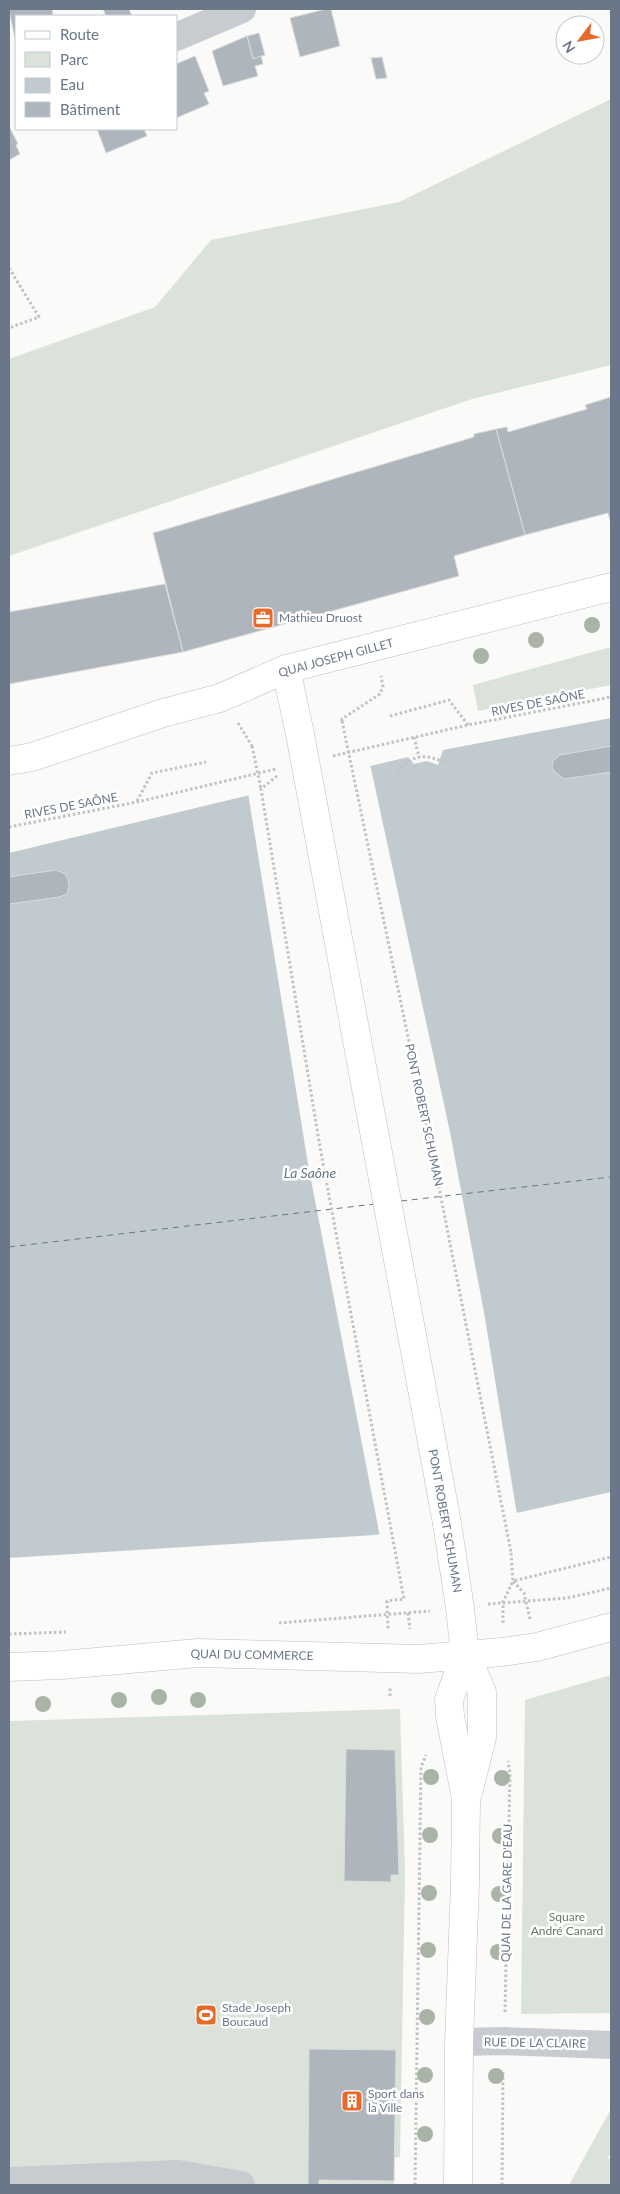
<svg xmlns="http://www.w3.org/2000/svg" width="620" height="2194" font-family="Lato,sans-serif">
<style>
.green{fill:#dbe2d9}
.water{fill:#c1cacf}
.pier{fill:#fafaf8}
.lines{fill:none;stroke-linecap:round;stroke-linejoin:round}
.ferry{stroke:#647883;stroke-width:1;stroke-dasharray:6 5;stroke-linecap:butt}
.building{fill:#afb5bd;stroke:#dcdcda}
.major-casing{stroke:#bbbec3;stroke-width:29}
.path{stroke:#c0c2c5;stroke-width:3;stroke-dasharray:2.5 2.5;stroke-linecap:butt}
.minor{stroke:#c8cbcf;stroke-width:28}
.major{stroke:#fff;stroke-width:28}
.major-bridge-casing{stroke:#bbbec3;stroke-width:29;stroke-linecap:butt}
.path-bridge{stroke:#c0c2c5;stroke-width:3;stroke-dasharray:2.5 2.5;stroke-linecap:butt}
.major-bridge{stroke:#fff;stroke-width:28}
.tree{fill:#a9b4a7}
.labels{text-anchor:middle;stroke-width:5;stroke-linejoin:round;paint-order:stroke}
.poi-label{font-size:12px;fill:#697789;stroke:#fff;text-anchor:start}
.street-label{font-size:12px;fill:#697789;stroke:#fff}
.park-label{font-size:12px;fill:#667a64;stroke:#fff}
.water-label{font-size:14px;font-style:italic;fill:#647883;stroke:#fff}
</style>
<rect width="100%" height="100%" fill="#fafaf8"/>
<g class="green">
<polygon points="611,99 611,365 472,399 9,556 9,359 155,307 211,240 399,202"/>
<polygon points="611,647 611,685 478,711 473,685"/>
<polygon points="611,1675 611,2013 521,2014 525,1700"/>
<polygon points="400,1709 405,1872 400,2157 394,2158 394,2185 9,2185 9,1721"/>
<polygon points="611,2109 611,2154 608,2157 611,2162 611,2185 569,2185"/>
</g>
<polygon class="water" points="611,718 611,1492 521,1512 375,1535 9,1558 9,853 408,757 414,764 427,761 438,765 443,750"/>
<polygon class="pier" points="370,764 450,1132 485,1318 517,1515 380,1537 308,1164 248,793"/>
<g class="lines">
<g class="ferry">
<polyline points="401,1201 611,1177"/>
<polyline points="9,1247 375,1204"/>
</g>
</g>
<g class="building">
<polygon points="11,9 52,9 53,16 16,16 16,44 9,10"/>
<polygon points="103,9 129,9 132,16 106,16"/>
<polygon points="326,9 331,9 340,46 300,57 290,18"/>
<polygon points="259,33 265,55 253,59 247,36"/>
<polygon points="247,36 253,59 261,56 263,64 255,66 258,76 223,86 212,51"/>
<polygon points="195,56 209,91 204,93 209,104 176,118 176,64"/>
<polygon points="382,57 387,78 376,79 371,58"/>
<polygon points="9,126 18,144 16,145 20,154 9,160"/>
<polygon points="97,129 144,129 147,136 106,153"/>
<polygon points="611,397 611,524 608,513 525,535 496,429 507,427 508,432 587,409 585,405"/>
<polygon points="496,429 525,535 454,556 459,576 183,652 153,533 474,437 474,434"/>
<polygon points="165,584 183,652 9,684 9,612"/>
<polygon points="611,746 611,772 564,779 555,772 552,767 553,761 560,755"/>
<polygon points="56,870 65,874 68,879 69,887 67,894 59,897 9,904 9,877"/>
<polygon points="346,1749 395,1750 399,1875 391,1875 391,1882 344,1881"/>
<polygon points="309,2049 396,2050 394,2181 319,2180 319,2185 308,2185"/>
</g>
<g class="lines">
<g class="major-casing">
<g id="major">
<polyline points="286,669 300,734"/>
<polyline points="9,761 32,757 163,713 220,698 286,669 611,587"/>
<polyline points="447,1523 460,1608 465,1654 482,1692 482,1737 468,1793"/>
<polyline points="9,1667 62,1665 198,1653 419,1659 502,1652 537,1647 611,1627"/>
<polyline points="458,2185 459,2042 465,1883 466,1799 450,1716 449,1700 465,1654"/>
</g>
</g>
<g class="path">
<polyline points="9,268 39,317 9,328"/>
<polyline points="390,716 449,700 468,725"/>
<polyline points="342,721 342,719 380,694 383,687 381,676"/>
<polyline points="238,723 252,746"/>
<polyline points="414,737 419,757"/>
<polyline points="333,756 468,725 611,697"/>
<path d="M397,771C417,753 423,754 447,763"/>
<polyline points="277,776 261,789 320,1147 404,1599 387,1601 388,1629"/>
<polyline points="137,801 152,773 206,762"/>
<polyline points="9,827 137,802 276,769"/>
<polyline points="488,1604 567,1598 611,1588"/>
<polyline points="408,1613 410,1629"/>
<polyline points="530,1619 524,1593 513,1581 611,1557"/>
<polyline points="279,1623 430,1611"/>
<polyline points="503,1623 503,1602 513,1581 511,1552"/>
<polyline points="9,1634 66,1632"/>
<polyline points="390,1696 390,1688"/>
<polyline points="505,2012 510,1773 508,1761"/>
<polyline points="415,2185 421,1767 426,1755"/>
<polyline points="502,2185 503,2071"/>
</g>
<g class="minor">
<polyline points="176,37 242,9"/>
<polyline points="459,2042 504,2041 611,2045"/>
<polyline points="9,2181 178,2174 241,2185"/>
</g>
<use href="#major" class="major"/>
<g class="major-bridge-casing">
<polyline id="major-bridge" points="300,734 447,1523"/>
</g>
<g class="path-bridge">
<polyline points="342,721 429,1137 511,1552"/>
<polyline points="252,746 261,789"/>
</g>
<use href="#major-bridge" class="major-bridge"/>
</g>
<g class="tree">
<circle cx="592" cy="625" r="8"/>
<circle cx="536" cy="640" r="8"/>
<circle cx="481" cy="656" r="8"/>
<circle cx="159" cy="1697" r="8"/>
<circle cx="119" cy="1700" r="8"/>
<circle cx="198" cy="1700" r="8"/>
<circle cx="43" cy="1704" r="8"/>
<circle cx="431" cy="1777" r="8"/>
<circle cx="502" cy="1778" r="8"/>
<circle cx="430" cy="1835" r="8"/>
<circle cx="500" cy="1836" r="8"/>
<circle cx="429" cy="1893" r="8"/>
<circle cx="499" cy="1894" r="8"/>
<circle cx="428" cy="1950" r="8"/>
<circle cx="498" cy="1952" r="8"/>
<circle cx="427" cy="2017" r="8"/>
<circle cx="425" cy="2075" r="8"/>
<circle cx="496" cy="2076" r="8"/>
<circle cx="425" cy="2134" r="8"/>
</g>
<defs>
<g id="office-square" transform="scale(1.125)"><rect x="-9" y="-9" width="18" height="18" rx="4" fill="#e66a2c" stroke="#fff"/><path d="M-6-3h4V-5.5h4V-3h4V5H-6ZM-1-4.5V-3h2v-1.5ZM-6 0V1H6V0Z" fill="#fff"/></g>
<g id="stadium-square" transform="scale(1.125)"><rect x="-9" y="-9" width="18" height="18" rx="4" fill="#e66a2c" stroke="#fff"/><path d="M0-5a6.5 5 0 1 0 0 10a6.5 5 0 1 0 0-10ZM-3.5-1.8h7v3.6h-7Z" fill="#fff"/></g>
<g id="building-square" transform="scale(1.125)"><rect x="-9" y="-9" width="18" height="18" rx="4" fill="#e66a2c" stroke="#fff"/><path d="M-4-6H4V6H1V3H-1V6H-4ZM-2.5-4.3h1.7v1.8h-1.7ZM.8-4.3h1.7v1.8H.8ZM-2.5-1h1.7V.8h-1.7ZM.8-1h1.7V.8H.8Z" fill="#fff"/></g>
</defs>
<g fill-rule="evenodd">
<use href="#office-square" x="263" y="618"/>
<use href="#stadium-square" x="206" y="2015"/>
<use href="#building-square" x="352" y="2101"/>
</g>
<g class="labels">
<g class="poi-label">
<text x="279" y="622">Mathieu Druost</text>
<text x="222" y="2012">Stade Joseph<tspan x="222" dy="14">Boucaud</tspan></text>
<text x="368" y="2098">Sport dans<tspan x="368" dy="14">la Ville</tspan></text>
</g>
<g class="street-label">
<text transform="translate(336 658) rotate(-15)" y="4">QUAI JOSEPH GILLET</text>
<text transform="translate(538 703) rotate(-11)" y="4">RIVES DE SAÔNE</text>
<text transform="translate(71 806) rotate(-11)" y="4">RIVES DE SAÔNE</text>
<text transform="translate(424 1115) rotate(78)" y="4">PONT ROBERT SCHUMAN</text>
<text transform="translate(445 1521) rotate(80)" y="4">PONT ROBERT SCHUMAN</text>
<text transform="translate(252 1655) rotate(1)" y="4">QUAI DU COMMERCE</text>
<text transform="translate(507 1893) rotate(-89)" y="4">QUAI DE LA GARE D'EAU</text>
<text transform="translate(535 2043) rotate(1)" y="4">RUE DE LA CLAIRE</text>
</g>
<g class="park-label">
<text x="567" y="1921">Square<tspan x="567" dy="14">André Canard</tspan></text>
</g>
<g class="water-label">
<text x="310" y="1178">La Saône</text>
</g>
</g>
<rect width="620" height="2194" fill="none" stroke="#697789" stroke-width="20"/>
<rect x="15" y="15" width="162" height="115" fill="#ffffff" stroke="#c3c9d0"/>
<rect x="25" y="31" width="25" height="8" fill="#ffffff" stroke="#c3c9d0"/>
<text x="60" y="40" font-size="15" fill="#697789">Route</text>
<rect x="25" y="52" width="25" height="15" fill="#dbe2d9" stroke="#c3c9d0"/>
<text x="60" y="65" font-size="15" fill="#697789">Parc</text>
<rect x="25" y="78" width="25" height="15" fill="#c1cacf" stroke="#c3c9d0"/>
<text x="60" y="90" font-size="15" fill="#697789">Eau</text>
<rect x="25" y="102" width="25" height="15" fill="#afb5bd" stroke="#c3c9d0"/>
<text x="60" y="115" font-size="15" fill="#697789">Bâtiment</text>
<g transform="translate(580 40) rotate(238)"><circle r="24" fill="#ffffff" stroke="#c3c9d0"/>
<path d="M0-4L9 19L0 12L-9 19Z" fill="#e66a2c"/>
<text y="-8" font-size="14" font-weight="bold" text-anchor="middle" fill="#697789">N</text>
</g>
</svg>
